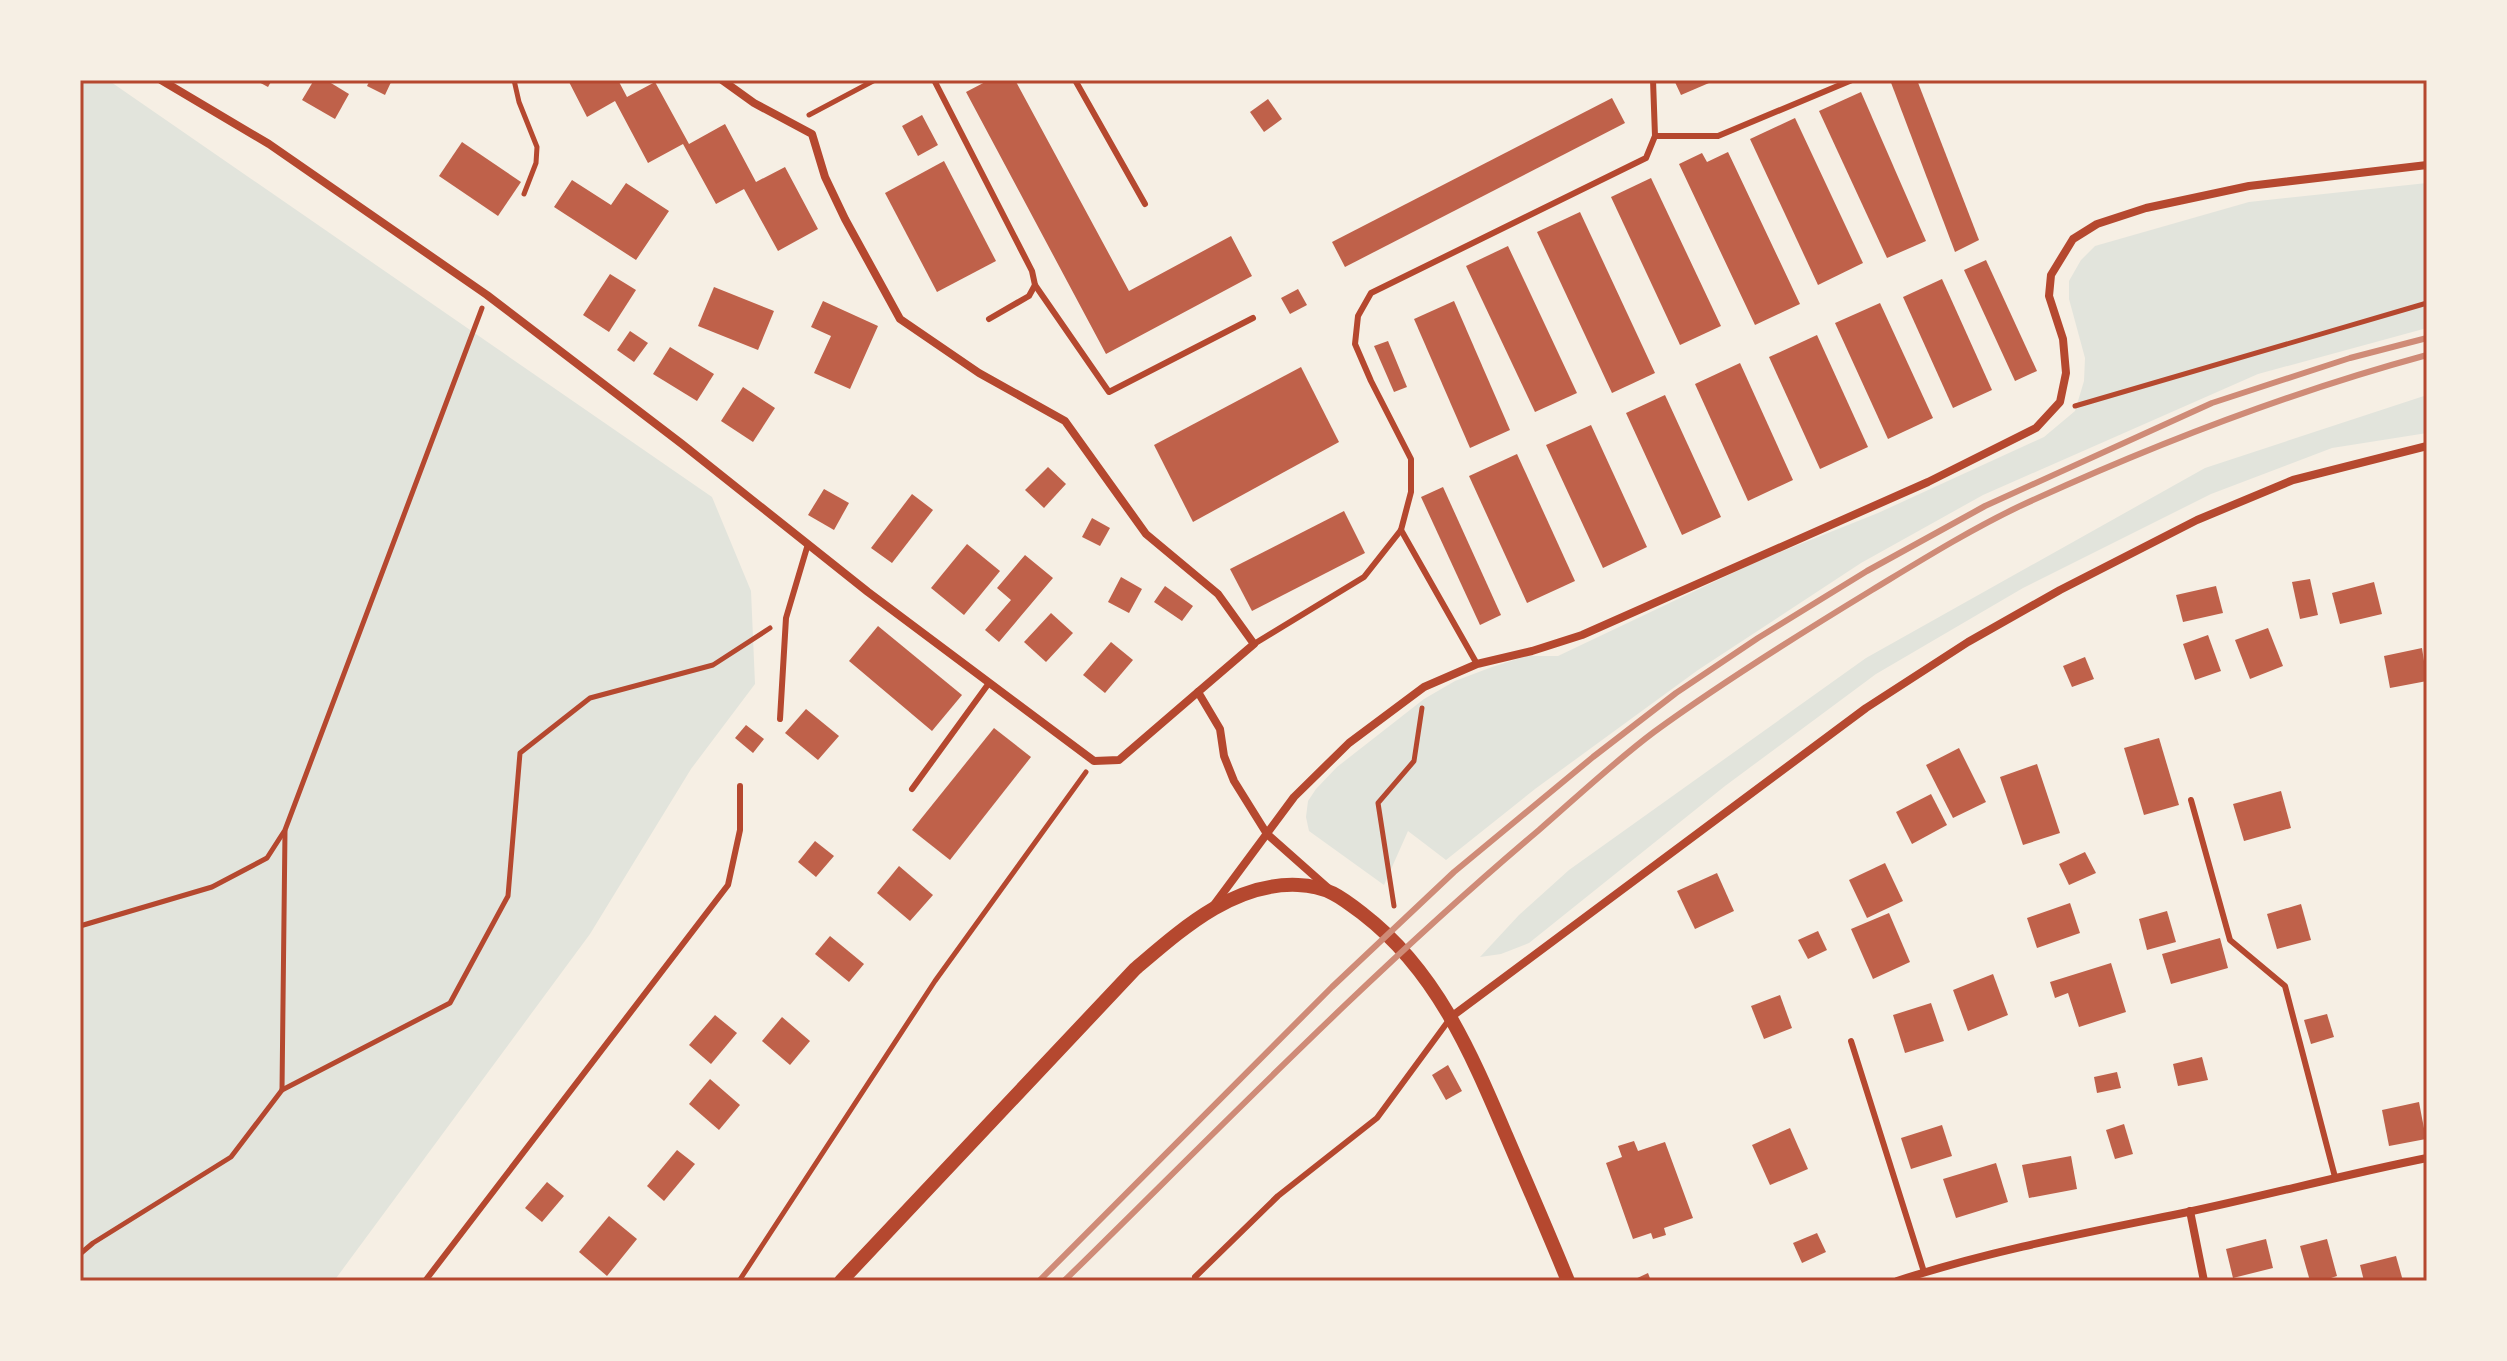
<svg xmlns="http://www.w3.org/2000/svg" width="2507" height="1361" font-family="'DejaVu Sans',sans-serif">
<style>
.green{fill:#e2e4dc}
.building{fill:#bf614a}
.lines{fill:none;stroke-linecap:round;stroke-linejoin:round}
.path{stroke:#b5482f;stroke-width:5}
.service{stroke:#b5482f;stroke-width:6}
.minor{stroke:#b5482f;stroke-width:8}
.tertiary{stroke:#b5482f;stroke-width:14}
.rail{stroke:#cf8b77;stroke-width:6}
.neatline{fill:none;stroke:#b5482f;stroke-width:3}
</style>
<rect width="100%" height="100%" fill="#f6efe4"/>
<g class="green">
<polygon points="80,80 108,80 712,497 751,591 755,684 691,769 590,934 334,1281 80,1281"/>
<polygon points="2427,183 2427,328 2258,374 1983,495 1861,563 1698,670 1535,789 1446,860 1408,831 1384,885 1309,831 1306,817 1308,801 1316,789 1337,767 1424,699 1455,681 1492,667 1527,656 1558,656 1758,561 1878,513 2044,437 2075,411 2084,381 2085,358 2069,299 2069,281 2081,260 2095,246 2249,202"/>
<polygon points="2427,395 2427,433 2332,448 2211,494 2023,588 1876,674 1725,786 1529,943 1501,954 1480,957 1519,915 1569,870 1866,658 2205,468"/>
</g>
<g class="building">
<polygon points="255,80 272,80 268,87"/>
<polygon points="314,80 326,80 349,94 335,119 302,100"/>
<polygon points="370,80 392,80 385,95 367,86"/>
<polygon points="568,80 618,80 627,97 655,82 689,144 725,124 756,182 785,167 818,229 778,251 744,189 716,204 683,144 648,163 615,101 587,117"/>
<polygon points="989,80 1015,80 1129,291 1231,236 1252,276 1106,354 966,92"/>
<polygon points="1674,80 1716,80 1681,95"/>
<polygon points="1890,80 1917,80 1979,240 1955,252"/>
<polygon points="1861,92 1926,241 1887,258 1819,111"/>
<polygon points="1612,98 1625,123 1345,267 1332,242"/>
<polygon points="1268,99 1282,119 1264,132 1250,112"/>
<polygon points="922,115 938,145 918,156 902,126"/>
<polygon points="1795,118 1863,263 1818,285 1750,139"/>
<polygon points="462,142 521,182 498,216 439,176"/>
<polygon points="1728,152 1800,304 1755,325 1679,164 1702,153 1707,162"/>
<polygon points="944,161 996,261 937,292 885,193"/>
<polygon points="1651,178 1721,326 1680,345 1611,197"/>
<polygon points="572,180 611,205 626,183 669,211 636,260 554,207"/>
<polygon points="1580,212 1655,373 1612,393 1537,232"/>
<polygon points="1508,246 1577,393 1535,412 1466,266"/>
<polygon points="1986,260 2037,371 2015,381 1964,270"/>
<polygon points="610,274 636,290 609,332 583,315"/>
<polygon points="1942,279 1992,390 1953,408 1903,297"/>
<polygon points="714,287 774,311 758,350 698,326"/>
<polygon points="1298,289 1307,305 1290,314 1281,298"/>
<polygon points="823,301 878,326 850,389 814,373 831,336 811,327"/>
<polygon points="1454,301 1510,430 1470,448 1414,319"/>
<polygon points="1880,303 1933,418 1888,439 1835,323"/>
<polygon points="630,331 648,343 634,362 617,350"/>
<polygon points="1817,335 1868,447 1820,469 1769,357"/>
<polygon points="1388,341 1407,387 1394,392 1374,346"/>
<polygon points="670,347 714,374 697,401 653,374"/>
<polygon points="1740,363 1793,480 1748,501 1695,384"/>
<polygon points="1301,367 1339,442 1193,522 1154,445"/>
<polygon points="743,387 775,408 753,442 721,421"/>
<polygon points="1665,395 1721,517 1682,535 1626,413"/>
<polygon points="1591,425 1647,547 1603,568 1546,445"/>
<polygon points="1517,454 1575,581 1527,603 1469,476"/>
<polygon points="1048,467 1066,484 1044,508 1025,490"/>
<polygon points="1443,487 1501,615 1480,625 1421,497"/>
<polygon points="824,489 849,503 834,530 808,515"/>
<polygon points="912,494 933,510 892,563 871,548"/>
<polygon points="1344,511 1365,553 1252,611 1230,569"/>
<polygon points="1092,518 1110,528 1100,546 1082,537"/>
<polygon points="967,544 1000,571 964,615 931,588"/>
<polygon points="1025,555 1053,578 999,642 985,630 1011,600 997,588"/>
<polygon points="1121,577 1142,589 1129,613 1108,602"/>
<polygon points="2310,579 2318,615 2300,619 2292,582"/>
<polygon points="2374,582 2382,614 2340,624 2332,593"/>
<polygon points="1165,586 1193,606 1182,621 1154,602"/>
<polygon points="2216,586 2223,613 2183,622 2176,595"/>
<polygon points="1051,613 1073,633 1046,662 1024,642"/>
<polygon points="878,626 962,695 932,731 849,661"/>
<polygon points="2268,628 2283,666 2250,679 2235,640"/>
<polygon points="2208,635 2221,671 2195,680 2183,644"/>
<polygon points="1111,642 1133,660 1105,693 1083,675"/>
<polygon points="2422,648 2427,681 2390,688 2384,656"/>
<polygon points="2085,657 2094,679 2072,687 2063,666"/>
<polygon points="806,709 839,736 818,760 785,733"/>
<polygon points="746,725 764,739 753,753 735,738"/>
<polygon points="994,728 1031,757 950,860 912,830"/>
<polygon points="2159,738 2179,805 2144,815 2124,748"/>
<polygon points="1959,748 1986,802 1953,818 1926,765"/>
<polygon points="2037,764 2060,833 2023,845 2000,777"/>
<polygon points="2281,791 2291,828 2244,841 2233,804"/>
<polygon points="1931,794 1947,825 1912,844 1896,812"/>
<polygon points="815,841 834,856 816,877 798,862"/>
<polygon points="2085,852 2096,873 2069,885 2059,864"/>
<polygon points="1885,863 1903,901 1867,918 1849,880"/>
<polygon points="899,866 933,895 910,921 877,893"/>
<polygon points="1717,873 1734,911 1695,929 1677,891"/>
<polygon points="2070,903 2080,933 2037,948 2027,918"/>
<polygon points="2301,904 2311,940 2277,949 2267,914"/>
<polygon points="2167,911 2176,942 2147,950 2139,919"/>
<polygon points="1889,913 1910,962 1873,979 1851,929"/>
<polygon points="1818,931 1827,950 1808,959 1798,940"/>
<polygon points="830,936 864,964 849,982 815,954"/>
<polygon points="2220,938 2228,968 2171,984 2162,954"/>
<polygon points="2111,963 2126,1012 2079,1027 2068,993 2055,998 2050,982"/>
<polygon points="1993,974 2008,1015 1968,1031 1953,990"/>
<polygon points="1780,995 1792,1028 1764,1039 1751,1006"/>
<polygon points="1931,1003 1944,1041 1905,1053 1893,1015"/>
<polygon points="2327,1014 2334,1037 2311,1044 2304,1020"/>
<polygon points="715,1015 737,1033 711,1064 689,1045"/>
<polygon points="782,1017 810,1041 790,1065 762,1041"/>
<polygon points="2202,1057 2208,1080 2178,1086 2173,1064"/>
<polygon points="1448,1065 1462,1091 1446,1100 1432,1075"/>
<polygon points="2117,1072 2121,1088 2097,1093 2094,1077"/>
<polygon points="710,1079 740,1105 719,1130 689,1104"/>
<polygon points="2419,1102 2426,1139 2389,1146 2382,1110"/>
<polygon points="2124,1124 2133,1154 2115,1159 2106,1130"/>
<polygon points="1942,1125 1952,1156 1911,1169 1901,1138"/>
<polygon points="1790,1128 1808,1169 1770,1185 1752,1145"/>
<polygon points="1634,1141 1638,1151 1665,1142 1693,1218 1664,1228 1666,1235 1653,1239 1651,1233 1633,1239 1606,1163 1622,1157 1618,1146"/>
<polygon points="677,1150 695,1164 664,1201 647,1186"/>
<polygon points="2071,1156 2077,1189 2029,1198 2022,1165"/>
<polygon points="1996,1163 2008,1202 1956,1218 1943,1179"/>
<polygon points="547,1182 564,1196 542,1222 525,1208"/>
<polygon points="609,1216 637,1239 607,1276 579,1252"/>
<polygon points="1817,1233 1826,1252 1802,1263 1793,1243"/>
<polygon points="2266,1239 2273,1268 2233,1278 2226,1249"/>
<polygon points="2327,1239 2337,1276 2322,1281 2310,1281 2300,1246"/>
<polygon points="2396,1256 2403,1281 2364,1281 2360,1265"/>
<polygon points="1648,1273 1651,1281 1631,1281"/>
</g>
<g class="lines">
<g class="path">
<polyline points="514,80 519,102 537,147 536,163 524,194"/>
<polyline points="809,115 875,80"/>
<polyline points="2075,406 2427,303"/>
<polyline points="1394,906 1378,803 1414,761 1422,708"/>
<polyline points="80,926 212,887 267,858 285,830 482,308"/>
<polyline points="282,1090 450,1003 508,896 520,753 590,698 713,665 770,628"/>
<polyline points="80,1254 93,1243 231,1157 282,1090 285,831"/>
<polyline points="739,1281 935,981 1086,772"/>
</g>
<g class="service">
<polyline points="934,80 1032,271 1035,285 1029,296 989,319"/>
<polyline points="1075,80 1145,204"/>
<polyline points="1655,136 1718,136 1852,80"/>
<polyline points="1035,285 1109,392 1253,318"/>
<polyline points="1401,530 1477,664"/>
<polyline points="1254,644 1364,577 1401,530 1411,492 1411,459 1371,381 1355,344 1358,316 1371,293 1646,158 1655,136 1653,80"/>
<polyline points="780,719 786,618 808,544"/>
<polyline points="912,789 989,683"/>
<polyline points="2191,800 2230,940 2285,986 2335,1177"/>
<polyline points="1851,1041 1924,1272"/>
<polyline points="1195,1277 1278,1196 1377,1118 1449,1020"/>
<polyline points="425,1281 728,885 740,830 740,786"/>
</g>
<g class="minor">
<polyline points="161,80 269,144 487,295 682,444 868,592 1094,761 1119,760 1198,692 1220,729 1224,756 1234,781 1267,834 1328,888"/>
<polyline points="722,80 754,103 812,134 825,177 845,219 900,319 979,373 1065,421 1146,534 1218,594 1254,644 1198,692"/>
<polyline points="1214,905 1294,797 1349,743 1424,687 1477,664 1532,651 1582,635 1928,482 2036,428 2060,402 2066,373 2063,339 2049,296 2051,275 2073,239 2097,224 2146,208 2249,186 2427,165"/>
<polyline points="1451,1017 1866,708 1968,642 2060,590 2197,520 2293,480 2427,446"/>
<polyline points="2190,1211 2204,1281"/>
<path d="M1897,1281C1992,1250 2090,1232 2188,1212C2268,1195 2347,1174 2427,1158"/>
</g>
<path class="tertiary" d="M841,1281L1135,969C1181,930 1233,882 1298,885C1327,886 1341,897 1363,914C1436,970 1471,1053 1506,1135C1527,1184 1548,1232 1568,1281"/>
<g class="rail">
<polyline points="1039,1281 1332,987 1454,872 1593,757 1676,693 1758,638 1867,571 1985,506 2212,403 2350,358 2427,338"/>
<path d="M1064,1281C1220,1128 1372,971 1539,830C1577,797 1614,762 1654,732C1724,681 1798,635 1872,590C1920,561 1968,531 2018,507C2150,446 2287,393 2427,355"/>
</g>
</g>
<rect width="2507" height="1361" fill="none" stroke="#f6efe4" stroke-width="164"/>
<rect x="82" y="82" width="2343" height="1197" class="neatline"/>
</svg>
